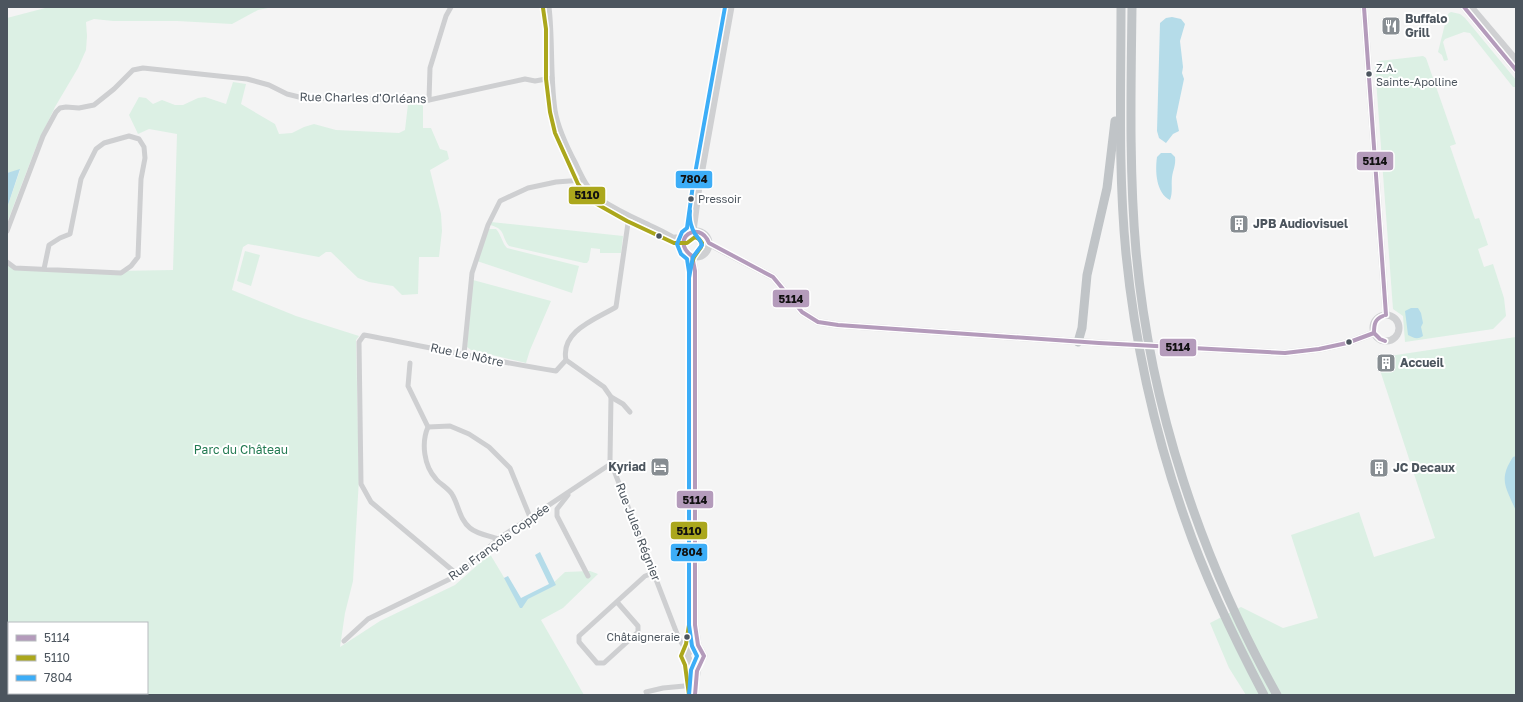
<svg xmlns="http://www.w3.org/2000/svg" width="1523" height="702" font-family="'Golos Text',sans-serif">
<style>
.green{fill:#dcf0e4}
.water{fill:#b5dce9}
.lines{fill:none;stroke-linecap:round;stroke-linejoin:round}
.stream{stroke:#b5dce9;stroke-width:1.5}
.street{stroke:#cecfd1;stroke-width:5}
.secondary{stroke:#cfd0d2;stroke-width:7}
.highway{stroke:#c0c4c7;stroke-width:9}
.bus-1-casing{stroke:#fff;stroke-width:7}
.bus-2-casing{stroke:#fff;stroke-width:7}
.bus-3-casing{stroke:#fff;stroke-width:7}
.bus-1{stroke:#b49bbb;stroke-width:4}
.bus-2{stroke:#aba71c;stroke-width:4}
.bus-3{stroke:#3cadf7;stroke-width:4}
.bus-dot{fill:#4c555e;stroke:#fff;stroke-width:1.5}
.labels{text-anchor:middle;stroke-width:4;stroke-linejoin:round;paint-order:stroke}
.bus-label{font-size:11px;fill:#4c555e;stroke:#fff;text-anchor:start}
.poi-label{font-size:12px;font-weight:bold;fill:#4c555e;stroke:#fff;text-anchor:start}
.street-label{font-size:12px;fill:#4c555e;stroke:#fff}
.park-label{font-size:12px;fill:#237a52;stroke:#fff}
.line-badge{stroke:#fff;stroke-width:1.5}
.pale-badge-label{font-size:11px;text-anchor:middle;font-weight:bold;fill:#111}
</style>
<rect width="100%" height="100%" fill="#f4f4f4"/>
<g class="green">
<polygon points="49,7 273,7 258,10 232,24 177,21 113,21 94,19 86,22 87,36 86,50 78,68 55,107 36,147 7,223 7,208 20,170 7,173 7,18"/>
<polygon points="1451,12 1460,14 1465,18 1516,80 1516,87 1513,87 1470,33 1464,32 1445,39 1443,42 1448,60 1444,61 1442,55 1438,52 1447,16 1449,13"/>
<polygon points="1423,56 1426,58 1456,144 1450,146 1475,219 1479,218 1488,245 1478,249 1484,267 1493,264 1504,298 1506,316 1493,329 1405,342 1403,316 1393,309 1375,66 1379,61"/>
<polygon points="233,82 246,84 241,104 275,124 279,134 292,133 304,127 314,124 336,130 399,133 405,130 408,104 423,105 423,128 431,128 440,149 447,151 449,159 430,170 441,214 442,231 439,257 419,257 418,294 402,295 393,286 369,282 358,278 331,252 326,252 319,257 248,244 243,247 232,290 296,316 359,336 356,340 359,479 353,581 345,613 340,647 380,621 455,585 490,554 518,601 552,584 565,572 590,571 598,574 563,608 541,620 584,695 7,695 7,630 9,630 9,693 147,693 147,623 7,623 7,265 57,272 173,270 177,134 149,129 138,134 129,115 139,97 146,98 153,104 162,100 175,105 183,105 198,98 205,97 226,104"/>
<path d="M491,222L623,236L621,253H600V249L591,248L589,260L587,263H584L509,246C501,236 506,229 490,225Z"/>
<path d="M489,229H496C501,234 502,243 507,248L579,266L572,293L477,261Z"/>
<polygon points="245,251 260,255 251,286 237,281"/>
<polygon points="473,280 551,301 530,350 526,363 471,350 467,347"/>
<polygon points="1516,337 1516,695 1246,695 1229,668 1210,623 1241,607 1283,628 1318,618 1291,535 1359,512 1374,557 1435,538 1376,358"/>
</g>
<g class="water">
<polygon points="1172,17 1181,19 1185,24 1180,41 1183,67 1182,73 1184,79 1176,117 1179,131 1173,134 1166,143 1159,138 1157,131 1160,23 1166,18"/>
<path d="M1161,153H1171L1175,157C1176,165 1173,170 1172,177C1171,186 1173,192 1170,200C1156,193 1155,171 1157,157Z"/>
<polygon points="20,169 7,208 7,173"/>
<path d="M1411,308H1418L1421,313L1423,323L1421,327L1423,336C1417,340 1414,338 1408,335L1405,311Z"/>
<path d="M1516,456V511C1506,487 1498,480 1513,457Z"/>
<polygon points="540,552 556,585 528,599 522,608 520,608 504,578 508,576 521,598 549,584 535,555"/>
</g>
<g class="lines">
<polyline class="stream" points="7,526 7,537"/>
<g class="street">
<path d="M549,7C553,41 550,76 555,110C558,129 567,147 576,164C582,177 588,190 600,199C614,208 628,215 643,222C657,229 671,234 683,244"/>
<polyline points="429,100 430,68 446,16 451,7"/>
<path d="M629,216L616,307C596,319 560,331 566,360L604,387L611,397L610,460L679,639L688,653"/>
<polyline points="7,231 43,136 56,112 60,108 66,107 79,108 94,105 114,89 133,70 143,68 247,79 269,85 287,94 303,98 429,100 525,79 535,81 552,78"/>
<polyline points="675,237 685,237"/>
<polyline points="7,262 15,268 121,273 131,266 138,257 141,179 145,158 144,147 139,139 129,136 104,143 96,149 81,179 70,234 60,238 49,245 44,269"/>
<polyline points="464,354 472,273 488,225 500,201 528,188 556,182 583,180"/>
<path d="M410,363L408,386L428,427C421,443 424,466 436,479C441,485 450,489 453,496C459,507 460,520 470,528C477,534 490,536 498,539"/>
<polyline points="611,397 623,404 630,412"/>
<polyline points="428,427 450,426 469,434 489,447 510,468 530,517"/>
<polyline points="568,495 557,509 557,516 588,576"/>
<path d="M458,575L371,502L361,484L359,342L364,335C428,347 492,361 556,371L566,360"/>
<polyline points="617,602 638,626 638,632 604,663 597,663 579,642 579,636 645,576 654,573"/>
<polyline points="344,641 368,619 458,575 498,539 612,463"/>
<polyline points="646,692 663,688 695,685"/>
</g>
<g class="secondary">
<polyline points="1364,7 1386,315"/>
<polyline points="1464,7 1516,70"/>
<polyline points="1471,7 1516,60"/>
<polyline points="693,231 699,186 731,7"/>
<circle cx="696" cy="244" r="13"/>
<polyline points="708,243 773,277 802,312 818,322 838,325 1099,343 1285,353 1319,349 1347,343 1374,333"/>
<polyline points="692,256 695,271 695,625 698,645 704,656 702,660 696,664 691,663 687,656 692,646 695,625"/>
<circle cx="1386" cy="328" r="13"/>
<polyline points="695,695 695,684 699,663"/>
</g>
<g class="highway">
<path d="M1121,7C1121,89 1118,172 1126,254C1135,344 1155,434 1185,519C1206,580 1234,638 1264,695"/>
<path d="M1132,7C1131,88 1129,170 1136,251C1150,407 1201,559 1277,695"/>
<polyline points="1078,342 1082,328 1087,275 1107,188 1115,121"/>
</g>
<g class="bus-1-casing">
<g id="bus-1">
<polyline points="1364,7 1386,315"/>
<polyline points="1464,7 1516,70"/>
<path d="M1383,316C1375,319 1374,324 1374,333L1380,339L1385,341"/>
<path d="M695,695L697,671L704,656L698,645L695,625V271L692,256C669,240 699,218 709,243L773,277L802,312L818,322L838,325L1099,343L1285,353L1319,349L1347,343L1374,333"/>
</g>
</g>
<g class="bus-2-casing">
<polyline id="bus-2" points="543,8 546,29 546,79 550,112 555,133 578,184 587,195 595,203 627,221 674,243 687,243 695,237 699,239 702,243 701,247 694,257 689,271 689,625 686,644 681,656 685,665 689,695"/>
</g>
<g class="bus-3-casing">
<g id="bus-3">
<path d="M689,278L693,257L702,245C701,240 698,238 695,234C691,227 689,219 690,211"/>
<polyline points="689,695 691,670 697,656 692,646 689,625 689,272 687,259 681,254 677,244 682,232 687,228 693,185 725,7"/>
</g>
</g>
<use href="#bus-1" class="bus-1"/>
<use href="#bus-2" class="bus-2"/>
<use href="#bus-3" class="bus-3"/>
</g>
<defs>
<g id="restaurant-square" transform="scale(1)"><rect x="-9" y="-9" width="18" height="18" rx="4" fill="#878d92" stroke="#fff"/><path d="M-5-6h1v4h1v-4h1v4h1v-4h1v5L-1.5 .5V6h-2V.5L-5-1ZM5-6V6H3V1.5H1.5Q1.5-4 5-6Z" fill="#fff"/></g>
<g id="building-square" transform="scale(1)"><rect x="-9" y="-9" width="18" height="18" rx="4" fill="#878d92" stroke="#fff"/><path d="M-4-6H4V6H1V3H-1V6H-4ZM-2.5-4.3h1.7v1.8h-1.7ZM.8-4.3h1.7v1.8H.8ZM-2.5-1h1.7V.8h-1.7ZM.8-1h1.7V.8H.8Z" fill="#fff"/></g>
<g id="hotel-square" transform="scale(1)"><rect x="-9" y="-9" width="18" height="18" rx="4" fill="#878d92" stroke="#fff"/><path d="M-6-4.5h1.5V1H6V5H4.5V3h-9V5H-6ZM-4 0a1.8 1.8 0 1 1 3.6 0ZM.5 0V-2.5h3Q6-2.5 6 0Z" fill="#fff"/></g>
</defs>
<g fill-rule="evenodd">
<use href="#restaurant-square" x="1391" y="26"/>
<use href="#building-square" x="1239" y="224"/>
<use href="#building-square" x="1386" y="363"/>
<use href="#hotel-square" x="660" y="467"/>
<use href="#building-square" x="1379" y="468"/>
</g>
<g class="bus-dot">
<circle cx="1369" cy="74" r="3.5"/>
<circle cx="691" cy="199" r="3.5"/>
<circle cx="659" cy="236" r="3.5"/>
<circle cx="1349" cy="342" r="3.5"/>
<circle cx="687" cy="637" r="3.5"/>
</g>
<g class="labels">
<g class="bus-label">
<text x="1376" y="72">Z.A.<tspan x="1376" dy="14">Sainte-Apolline</tspan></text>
<text x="698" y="203">Pressoir</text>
<text x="680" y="641" text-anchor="end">Châtaigneraie</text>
</g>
<g class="poi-label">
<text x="1405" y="23">Buffalo<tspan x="1405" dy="14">Grill</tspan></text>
<text x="1253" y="228">JPB Audiovisuel</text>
<text x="1400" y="367">Accueil</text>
<text x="646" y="471" text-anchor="end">Kyriad</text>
<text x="1393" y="472">JC Decaux</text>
</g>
<g class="street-label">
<text transform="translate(363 98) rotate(1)" y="4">Rue Charles d'Orléans</text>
<text transform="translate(467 355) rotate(12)" y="4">Rue Le Nôtre</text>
<text transform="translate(638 532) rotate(69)" y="4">Rue Jules Régnier</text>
<text transform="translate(499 542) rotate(-36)" y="4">Rue François Coppée</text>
</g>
<g class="park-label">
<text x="241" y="454">Parc du Château</text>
</g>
</g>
<g class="line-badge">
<rect x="1356" y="151" width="38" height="20" rx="4" fill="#b49bbb"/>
<rect x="675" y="170" width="38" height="19" rx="4" fill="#3cadf7"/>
<rect x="568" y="186" width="38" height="19" rx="4" fill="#aba71c"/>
<rect x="772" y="289" width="38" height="19" rx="4" fill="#b49bbb"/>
<rect x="1159" y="338" width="38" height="19" rx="4" fill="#b49bbb"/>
<rect x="676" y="490" width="38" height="19" rx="4" fill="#b49bbb"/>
<rect x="670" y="521" width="38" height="19" rx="4" fill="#aba71c"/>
<rect x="670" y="543" width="38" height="19" rx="4" fill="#3cadf7"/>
</g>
<g class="pale-badge-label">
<text x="1375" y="165">5114</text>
<text x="694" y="183">7804</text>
<text x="587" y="199">5110</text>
<text x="791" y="303">5114</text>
<text x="1178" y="351">5114</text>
<text x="695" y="504">5114</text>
<text x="689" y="535">5110</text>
<text x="689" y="556">7804</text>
</g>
<rect width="1523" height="702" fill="none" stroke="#4c555e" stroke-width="16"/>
<rect x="8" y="622" width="140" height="72" fill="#ffffff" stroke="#b7bbbf"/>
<rect x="16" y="635" width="20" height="6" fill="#b49bbb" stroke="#b7bbbf"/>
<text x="44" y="642" font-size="12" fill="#4c555e">5114</text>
<rect x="16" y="655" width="20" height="6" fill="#aba71c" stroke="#b7bbbf"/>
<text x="44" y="662" font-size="12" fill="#4c555e">5110</text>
<rect x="16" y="675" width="20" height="6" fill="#3cadf7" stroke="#b7bbbf"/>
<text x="44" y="682" font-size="12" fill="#4c555e">7804</text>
</svg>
